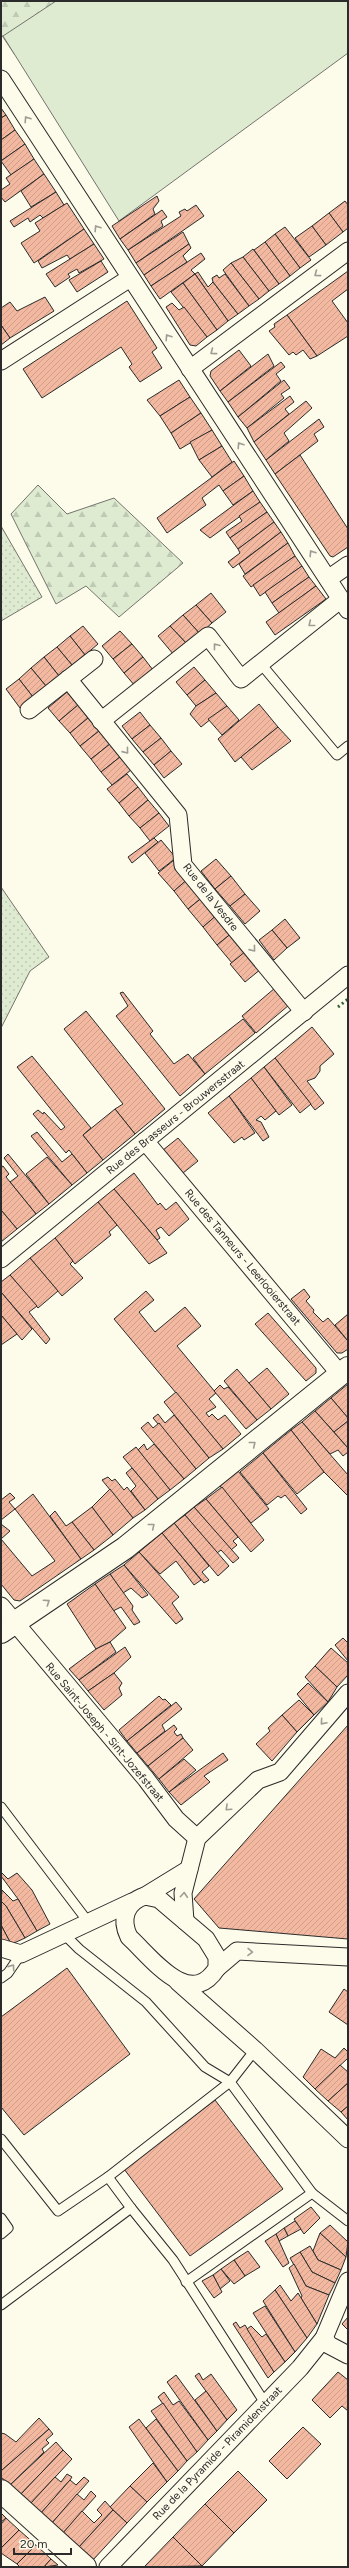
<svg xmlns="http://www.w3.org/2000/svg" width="349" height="2568" font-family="Figtree,sans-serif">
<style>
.forest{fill:url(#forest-firs);stroke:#74746e}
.park{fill:#deebd1;stroke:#74746e}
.garden{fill:url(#garden-dots);stroke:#74746e}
.building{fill:url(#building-hatch);stroke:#2b2b2b}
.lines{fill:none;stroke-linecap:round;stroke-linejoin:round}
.lane-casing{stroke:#2b2b2b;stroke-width:11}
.street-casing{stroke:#2b2b2b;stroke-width:19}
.secondary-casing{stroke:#2b2b2b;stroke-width:24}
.lane{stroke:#fdfbea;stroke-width:9}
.street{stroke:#fdfbea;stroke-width:17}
.secondary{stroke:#fdfbea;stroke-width:22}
.hedge{stroke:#34623c;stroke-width:3;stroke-dasharray:2 3;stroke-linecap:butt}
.oneway{stroke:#9e9d94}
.labels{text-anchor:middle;stroke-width:3;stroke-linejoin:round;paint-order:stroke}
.street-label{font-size:11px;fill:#2b2b2b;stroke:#fdfbea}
</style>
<defs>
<pattern id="forest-firs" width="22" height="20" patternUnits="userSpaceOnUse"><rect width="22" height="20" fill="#deebd1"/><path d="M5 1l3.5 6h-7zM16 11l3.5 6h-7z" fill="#bfcab4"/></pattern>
<pattern id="garden-dots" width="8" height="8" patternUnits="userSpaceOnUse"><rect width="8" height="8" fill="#deebd1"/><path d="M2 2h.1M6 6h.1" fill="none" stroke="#bfcab4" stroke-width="1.8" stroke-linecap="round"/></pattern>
<pattern id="building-hatch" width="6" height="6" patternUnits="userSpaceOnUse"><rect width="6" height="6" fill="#f2b8a0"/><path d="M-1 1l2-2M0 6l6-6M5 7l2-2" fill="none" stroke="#d09e8a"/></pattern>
</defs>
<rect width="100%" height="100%" fill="#fdfbea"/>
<g class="forest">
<polygon points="1,1 85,1 15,55 1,34"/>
<polygon points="38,485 67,514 114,498 183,563 119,617 86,586 56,604 11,514"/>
</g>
<polygon class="park" points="56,1 348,1 348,53 119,221 3,36"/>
<g class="garden">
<polygon points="1,526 42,597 1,621"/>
<polygon points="1,887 49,957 30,971 1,1028"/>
</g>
<g class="building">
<polygon points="1,108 6,115 1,118"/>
<polygon points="6,115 15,130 1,140 1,118"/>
<polygon points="15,130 25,144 1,161 1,140"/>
<polygon points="25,144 34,159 11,175 1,161"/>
<polygon points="34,159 44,174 5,202 1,197 1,190 10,184 6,178"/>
<polygon points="44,174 56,192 31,207 21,191"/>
<polygon points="56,192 64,205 43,218 40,215 30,222 28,218 14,227 10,221"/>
<polygon points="157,196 159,201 153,209 155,214 120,239 112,226"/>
<polygon points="345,201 348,205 348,228 343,232 329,213"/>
<polygon points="67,203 84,229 34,263 21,243 40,231 35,223"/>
<polygon points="196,205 204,216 136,263 128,250 181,216 179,212 185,209 187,211"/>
<polygon points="162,210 167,217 161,221 163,226 128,250 120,239"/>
<polygon points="329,213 343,232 326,245 312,226"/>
<polygon points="312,226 326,245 309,257 295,238"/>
<polygon points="285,227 311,260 300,268 275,234"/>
<polygon points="84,229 94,244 70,259 67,255 42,268 38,261"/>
<polygon points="183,232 189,244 144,275 136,263"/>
<polygon points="275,234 300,268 290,276 265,242"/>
<polygon points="265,242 290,276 279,284 254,250"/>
<polygon points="94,244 104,259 79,273 77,269 68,274 70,277 55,287 46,274"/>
<polygon points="189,244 191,248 183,256 187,262 151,286 144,275"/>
<polygon points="253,249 279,284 269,291 243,257"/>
<polygon points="201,253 205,259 191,270 195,274 160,299 151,286"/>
<polygon points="243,257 269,291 259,299 231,263"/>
<polygon points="101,261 108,272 77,292 69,280"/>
<polygon points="231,263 259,299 249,306 223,270"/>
<polygon points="348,271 348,289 332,301 348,323 348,336 317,356 287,315"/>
<polygon points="198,272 208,287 213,282 238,314 228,321 195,274"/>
<polygon points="195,274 228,321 217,330 183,283"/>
<polygon points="225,274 249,306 238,314 213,282 212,278 217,275 219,278"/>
<polygon points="183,283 217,330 207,337 171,292"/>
<polygon points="45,297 54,311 10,338 1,325 1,308 10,302 17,311"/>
<polygon points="127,301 157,348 152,352 162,368 140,382 129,367 132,364 121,347 42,398 23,369"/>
<polygon points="172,303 179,310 184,307 207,337 196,346 190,345 166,307"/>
<polygon points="287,315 317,356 310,359 303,350 296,355 293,352 289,355 269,331 275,327 274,324"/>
<polygon points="1,325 10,338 1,345"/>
<polygon points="239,350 251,366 220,391 210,376 211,371"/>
<polygon points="268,354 274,366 228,402 220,391"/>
<polygon points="281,362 285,367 276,374 281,381 238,417 228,402"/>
<polygon points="179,380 190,397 160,416 147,400"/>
<polygon points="284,380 290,388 281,394 284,398 247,428 238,417"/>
<polygon points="290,396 294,402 285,409 289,414 254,442 247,428"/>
<polygon points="190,397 201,413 171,433 160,416"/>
<polygon points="306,401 312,408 284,433 289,441 266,460 254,442"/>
<polygon points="201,413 212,430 180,449 171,433"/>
<polygon points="319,419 324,427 314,434 318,441 275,474 266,460"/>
<polygon points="212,430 222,446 199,460 190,442"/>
<polygon points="222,446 232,462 212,477 199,460"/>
<polygon points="300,455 348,529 348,547 333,557 330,556 275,474"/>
<polygon points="234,461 244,476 223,491 219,485 202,498 206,505 167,533 157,518"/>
<polygon points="244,476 253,491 233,505 223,491"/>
<polygon points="253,491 260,502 210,538 200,530"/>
<polygon points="260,502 267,512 230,538 226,532 242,521 239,516"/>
<polygon points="267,512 274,522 238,549 230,538"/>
<polygon points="274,522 281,532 233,568 228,562 240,553 238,549"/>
<polygon points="281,532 288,543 245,574 239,564"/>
<polygon points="288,543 295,556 251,587 243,576"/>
<polygon points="295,556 302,566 260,596 253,585"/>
<polygon points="302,566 309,577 272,603 265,592"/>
<polygon points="309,577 316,586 279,613 272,603"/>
<polygon points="316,586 326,599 275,635 266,622"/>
<polygon points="211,593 226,612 212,623 196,605"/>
<polygon points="196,605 212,623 200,634 183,615"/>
<polygon points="183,615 200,634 187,644 170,626"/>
<polygon points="83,626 98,644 85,655 70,636"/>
<polygon points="170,626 187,644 174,655 158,636"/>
<polygon points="120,631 132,644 113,659 102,646"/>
<polygon points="70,636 85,655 72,665 57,647"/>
<polygon points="132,644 143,657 124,673 113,659"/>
<polygon points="57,647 72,665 59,676 44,657"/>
<polygon points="44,657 59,676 46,686 31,668"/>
<polygon points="143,657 153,670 135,686 124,673"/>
<polygon points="194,667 205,680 187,695 176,682"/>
<polygon points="31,668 46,686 33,697 19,679"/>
<polygon points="19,679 33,697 20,708 6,689"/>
<polygon points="205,680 216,693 196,706 187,695"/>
<polygon points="67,692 78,705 59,721 48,708"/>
<polygon points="216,693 227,706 201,727 190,714 196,706"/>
<polygon points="259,704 278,727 235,762 218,739"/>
<polygon points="78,705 88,718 70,733 59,721"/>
<polygon points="227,706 239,720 222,735 208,719"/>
<polygon points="140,712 150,725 132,739 122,726"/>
<polygon points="88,718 99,731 80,746 70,733"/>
<polygon points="150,725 161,738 143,752 132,739"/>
<polygon points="278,727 291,741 252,770 241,757"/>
<polygon points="99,731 110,744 91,759 80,746"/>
<polygon points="161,738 171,751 154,765 143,752"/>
<polygon points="110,744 120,757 101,772 91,759"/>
<polygon points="171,751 182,764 164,778 154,765"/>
<polygon points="120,757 131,770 112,785 101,772"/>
<polygon points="127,774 138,787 119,803 107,789"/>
<polygon points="138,787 148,800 129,816 119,803"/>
<polygon points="148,800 159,813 140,828 129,816"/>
<polygon points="159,813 169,826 150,841 140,828"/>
<polygon points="154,838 158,842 132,863 128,857"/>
<polygon points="161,840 176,858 159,871 145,853"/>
<polygon points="216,859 231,876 215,889 201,871"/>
<polygon points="174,860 189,878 174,891 158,873"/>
<polygon points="231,876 245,894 230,906 215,889"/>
<polygon points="189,878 204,896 188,909 174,891"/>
<polygon points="245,894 260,911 245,924 230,906"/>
<polygon points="204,896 218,914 203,927 188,909"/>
<polygon points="218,914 233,932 217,945 203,927"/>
<polygon points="285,919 300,938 287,948 272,930"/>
<polygon points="272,930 287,948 274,960 259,940"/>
<polygon points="233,932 248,950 232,963 217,945"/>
<polygon points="246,951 261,969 245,982 230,964"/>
<polygon points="275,988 289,1005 256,1033 242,1016"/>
<polygon points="123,992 153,1031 150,1034 174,1064 188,1054 205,1074 180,1096 116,1016 128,1006 120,993"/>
<polygon points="86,1011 165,1109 135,1134 115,1109 123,1104 64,1029"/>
<polygon points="243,1019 255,1033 205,1074 193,1058"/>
<polygon points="312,1027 334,1054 320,1066 320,1071 315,1078 307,1081 324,1103 315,1110 275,1058"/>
<polygon points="32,1056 91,1128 83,1135 103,1160 87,1173 69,1150 66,1153 33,1114 38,1110 43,1114 44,1112 61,1130 65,1127 17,1067"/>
<polygon points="275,1058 311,1104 300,1113 264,1067"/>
<polygon points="264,1067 292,1105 279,1115 251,1078"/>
<polygon points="251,1078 276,1111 265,1120 261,1116 256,1120 261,1122 269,1137 263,1141 229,1096"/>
<polygon points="229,1096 255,1133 244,1140 242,1137 234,1143 208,1113"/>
<polygon points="115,1109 135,1134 103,1160 83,1135"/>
<polygon points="37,1132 62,1162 72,1154 87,1173 72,1185 31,1136"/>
<polygon points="178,1138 198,1161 183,1173 163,1150"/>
<polygon points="8,1154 49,1204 36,1214 10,1182 18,1176 4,1158"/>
<polygon points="47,1157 72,1185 49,1204 26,1174"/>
<polygon points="3,1166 9,1174 6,1177 36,1214 17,1229 1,1210 1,1167"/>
<polygon points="134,1173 158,1205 160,1203 166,1210 176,1202 189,1219 169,1236 161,1227 156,1230 160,1238 157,1240 114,1189"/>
<polygon points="114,1189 157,1240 167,1253 149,1264 117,1225 98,1202"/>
<polygon points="98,1202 117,1225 109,1232 111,1235 75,1264 55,1238"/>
<polygon points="1,1210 17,1229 1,1242"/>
<polygon points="55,1238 73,1261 70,1264 83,1278 62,1296 30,1258"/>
<polygon points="30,1258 58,1291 38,1308 10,1275"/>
<polygon points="10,1275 37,1306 29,1312 50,1339 46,1344 1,1292 1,1282"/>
<polygon points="304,1289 310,1297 306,1301 314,1310 313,1312 323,1322 328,1318 348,1341 348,1349 342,1353 337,1353 291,1299"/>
<polygon points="146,1291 154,1300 139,1312 155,1332 185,1307 201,1326 177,1346 216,1393 209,1399 216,1407 206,1413 209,1417 212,1414 218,1420 225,1415 241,1434 223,1449 114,1319"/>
<polygon points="1,1292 32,1329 22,1340 1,1315"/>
<polygon points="268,1313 316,1368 316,1373 306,1381 255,1324"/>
<polygon points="348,1314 348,1341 335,1325"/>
<polygon points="1,1315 17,1334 1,1345"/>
<polygon points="267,1368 289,1394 271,1409 249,1383"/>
<polygon points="237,1369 271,1409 257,1420 224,1381"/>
<polygon points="348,1384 348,1418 331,1398"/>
<polygon points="220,1385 224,1389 228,1387 257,1420 246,1429 214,1391"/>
<polygon points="176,1392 223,1449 209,1458 164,1402"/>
<polygon points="331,1398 348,1418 348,1421 334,1432 315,1411"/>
<polygon points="315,1411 348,1448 348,1452 343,1456 338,1450 330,1454 302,1422"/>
<polygon points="158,1414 165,1423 174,1415 209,1458 196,1469 153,1418"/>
<polygon points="348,1421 348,1448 334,1432"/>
<polygon points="148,1422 153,1428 159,1423 196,1469 184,1479 141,1428"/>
<polygon points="302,1422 348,1475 348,1496 324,1472 291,1430"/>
<polygon points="291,1430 324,1472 297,1494 263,1453"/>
<polygon points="144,1444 147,1450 154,1444 184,1479 170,1490 138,1450"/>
<polygon points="136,1447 170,1490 158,1499 123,1457"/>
<polygon points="263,1453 307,1509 301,1514 285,1495 281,1498 278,1496 267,1505 240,1472"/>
<polygon points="132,1468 158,1499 145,1510 131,1491 136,1486 126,1473"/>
<polygon points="238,1471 269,1509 251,1523 220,1486"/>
<polygon points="108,1477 112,1481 115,1479 124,1490 127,1487 145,1510 133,1518 102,1480"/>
<polygon points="222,1487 264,1540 251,1552 206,1499"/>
<polygon points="110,1489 133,1518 113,1535 92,1507"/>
<polygon points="10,1493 15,1498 9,1502 15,1509 1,1520 1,1500"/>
<polygon points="33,1494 81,1559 20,1601 14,1600 1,1584 1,1539 32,1576 55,1561 15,1509"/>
<polygon points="206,1499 238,1537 233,1541 237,1545 231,1550 194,1507"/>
<polygon points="92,1507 113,1535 94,1550 72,1522"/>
<polygon points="194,1507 239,1558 233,1563 221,1550 217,1553 185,1515"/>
<polygon points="55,1511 66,1526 72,1522 94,1550 81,1559 50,1516"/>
<polygon points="185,1515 229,1566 218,1576 174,1523"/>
<polygon points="174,1523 209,1566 202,1572 209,1580 204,1583 162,1533"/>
<polygon points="1,1524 10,1531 1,1539"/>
<polygon points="162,1533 201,1580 194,1585 176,1561 160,1574 139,1552"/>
<polygon points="139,1552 179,1597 172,1603 183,1619 176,1624 124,1565"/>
<polygon points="124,1565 148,1595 142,1598 131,1588 123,1593 110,1574"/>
<polygon points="110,1574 133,1606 132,1610 140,1622 134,1625 121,1607 113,1611 95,1584"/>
<polygon points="95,1584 126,1628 110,1642 96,1649 67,1604"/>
<polygon points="343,1638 348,1643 348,1661 335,1645"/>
<polygon points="110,1642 116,1652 79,1680 69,1669 96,1649"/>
<polygon points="125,1647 131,1657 114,1673 88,1691 79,1680"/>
<polygon points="331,1648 348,1663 348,1675 337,1687 315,1666"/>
<polygon points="315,1666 337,1687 328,1702 305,1677"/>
<polygon points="114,1673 122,1683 119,1688 122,1695 104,1710 88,1691"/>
<polygon points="308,1683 328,1702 314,1715 297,1694"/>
<polygon points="159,1696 163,1700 165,1699 171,1705 127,1741 119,1730"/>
<polygon points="299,1700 314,1715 297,1732 282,1715"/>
<polygon points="176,1702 182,1709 162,1725 165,1731 137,1753 127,1741"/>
<polygon points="282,1715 297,1732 272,1761 256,1744 270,1731 268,1728"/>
<polygon points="174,1725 177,1729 174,1732 177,1736 181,1734 183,1738 148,1766 137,1753"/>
<polygon points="348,1725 348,1939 219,1928 194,1899"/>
<polygon points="183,1738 193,1750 159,1779 148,1766"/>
<polygon points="223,1753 228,1760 204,1776 210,1782 181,1805 169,1792"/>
<polygon points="184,1759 196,1770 169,1792 159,1779"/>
<polygon points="1,1872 8,1879 17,1873 32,1890 50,1924 37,1931 18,1899 1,1876"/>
<polygon points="2,1890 13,1901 18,1899 37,1931 25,1938 6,1906 1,1901"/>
<polygon points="1,1901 6,1906 25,1938 14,1943 10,1942 1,1925"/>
<polygon points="1,1925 10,1942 1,1941"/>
<polygon points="67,1968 130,2054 24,2135 1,2107 1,2017"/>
<polygon points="344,1989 348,1992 348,2025 329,2012"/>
<polygon points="344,2048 348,2052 348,2058 315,2089 303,2077 321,2049 335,2058"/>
<polygon points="340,2065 348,2072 348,2083 328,2101 315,2089"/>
<polygon points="348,2083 348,2106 341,2112 328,2101"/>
<polygon points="215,2100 283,2189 190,2256 124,2169"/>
<polygon points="348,2106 348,2120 341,2112"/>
<polygon points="311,2207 320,2218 304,2234 294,2219"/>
<polygon points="295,2221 301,2229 288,2236 284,2228"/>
<polygon points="330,2225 348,2242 346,2257 320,2233"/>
<polygon points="284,2228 288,2236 279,2241 276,2234"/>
<polygon points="320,2233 346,2257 341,2270 318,2260 313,2251"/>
<polygon points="276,2234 289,2263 283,2267 265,2241"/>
<polygon points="310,2246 318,2260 341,2270 335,2283 312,2272 300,2252"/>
<polygon points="248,2251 260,2267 245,2276 234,2260"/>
<polygon points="300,2252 312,2272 335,2283 329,2295 306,2286 290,2258"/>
<polygon points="234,2260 245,2276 234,2284 221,2269"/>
<polygon points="294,2264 306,2286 329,2295 317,2324 301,2298 302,2296 289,2268"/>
<polygon points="221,2269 230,2281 220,2289 213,2275"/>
<polygon points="213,2275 222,2292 214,2298 202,2281"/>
<polygon points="280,2285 291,2301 298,2293 317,2324 307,2338 275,2290"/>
<polygon points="275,2290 307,2338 295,2352 263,2301"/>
<polygon points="265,2306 295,2352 285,2362 253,2313"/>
<polygon points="348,2317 348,2330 342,2324"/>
<polygon points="236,2322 240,2328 245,2325 274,2372 268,2378 233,2324"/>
<polygon points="251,2326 262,2337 266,2334 285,2362 274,2372 247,2329"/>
<polygon points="338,2372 348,2380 348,2411 342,2406 330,2418 312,2400"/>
<polygon points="199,2373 203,2380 211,2374 237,2410 227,2420 195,2376"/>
<polygon points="176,2375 217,2431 208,2440 167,2382"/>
<polygon points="206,2391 227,2420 217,2431 195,2400"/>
<polygon points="164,2392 173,2405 179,2401 208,2440 197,2452 158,2397"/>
<polygon points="163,2403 197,2452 187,2461 151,2411"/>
<polygon points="39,2418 49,2429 1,2471 1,2433 5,2434 16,2442"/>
<polygon points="139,2419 178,2471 167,2482 129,2427"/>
<polygon points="156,2419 187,2461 178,2471 146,2428"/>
<polygon points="303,2427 321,2444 287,2479 269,2461"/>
<polygon points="49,2429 53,2434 46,2440 49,2443 42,2449 44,2452 10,2485 1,2477 1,2471"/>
<polygon points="56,2442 63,2450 21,2494 10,2485"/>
<polygon points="63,2450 72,2459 31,2503 21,2494"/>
<polygon points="153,2463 167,2482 147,2502 130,2486"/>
<polygon points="238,2471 267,2500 234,2533 205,2504"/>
<polygon points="67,2474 72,2477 70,2480 41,2513 31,2503 55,2477 61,2482"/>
<polygon points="84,2477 89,2481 52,2523 41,2513 70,2480 76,2485"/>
<polygon points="130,2486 147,2502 127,2523 110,2507"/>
<polygon points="91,2491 96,2496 63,2533 52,2523 77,2494 84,2500"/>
<polygon points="105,2501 113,2510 79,2547 63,2533 82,2511 94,2523 102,2515 97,2510"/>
<polygon points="205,2504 234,2533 202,2566 173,2537"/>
<polygon points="113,2510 127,2523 93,2560 79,2547"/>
<polygon points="1,2513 6,2518 1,2522"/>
<polygon points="6,2518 19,2530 1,2548 1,2524"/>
<polygon points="19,2530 36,2545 17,2564 1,2553 1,2548"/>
<polygon points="173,2537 202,2566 145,2567 145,2566"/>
<polygon points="36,2545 51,2559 44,2567 20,2567 17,2564"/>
<polygon points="51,2559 58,2565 44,2567"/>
</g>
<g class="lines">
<g class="lane-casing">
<g id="lane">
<polyline points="261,664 337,755 348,746"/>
<polyline points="1,1807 89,1923"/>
<polyline points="65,1935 79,1949 146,2002 205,2067 230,2082 312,2193 348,2221"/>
<polyline points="1,1978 8,1973 21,1954"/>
<polyline points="1,2139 58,2211 108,2177 131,2208"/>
<polyline points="108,2177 230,2082 255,2050"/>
<polyline points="1,2218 8,2228 1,2234"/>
<polyline points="186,2282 312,2193"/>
<polyline points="1,2305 131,2208 173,2260 265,2403"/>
</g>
</g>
<g class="street-casing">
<g id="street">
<polyline points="1,79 348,610"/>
<polyline points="1,361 130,278"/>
<polyline points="190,369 348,251"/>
<polyline points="328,579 348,565"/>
<polyline points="68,679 178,815 183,865 304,1012"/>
<polyline points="29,710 94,659"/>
<polyline points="101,721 208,636 241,679 341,599"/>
<polyline points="145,1141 340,1374"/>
<polyline points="1,1259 348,975"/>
<polyline points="1,1606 146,1779 176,1819 197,1838"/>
<path d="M145,1896L159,1899L206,1939L217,1957V1968C190,2011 152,1958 129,1937C120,1919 126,1902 145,1896Z"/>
<polyline points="145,1896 189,1869"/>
<polyline points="185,1921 183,1893 197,1838 258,1780 280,1772 348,1693"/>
<polyline points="1,1948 21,1954 132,1902"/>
<polyline points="217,1968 237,1951 348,1957"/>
<polyline points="178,1982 255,2050 348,2139"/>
<polyline points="324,2338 329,2345 348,2355"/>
<polyline points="108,2567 300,2368 324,2338 348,2281"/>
</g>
</g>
<g class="secondary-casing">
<g id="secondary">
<polyline points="1,1632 125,1548 348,1368"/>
<polyline points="1,2491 85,2567"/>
</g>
</g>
<use href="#lane" class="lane"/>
<use href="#street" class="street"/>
<use href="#secondary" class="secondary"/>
<polyline class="hedge" points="338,1007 348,999"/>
</g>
<defs><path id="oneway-chevron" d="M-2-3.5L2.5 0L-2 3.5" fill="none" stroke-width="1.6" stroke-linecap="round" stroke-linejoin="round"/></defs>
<g class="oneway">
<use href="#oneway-chevron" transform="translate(27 119) rotate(-123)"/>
<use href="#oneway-chevron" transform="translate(97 228) rotate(-123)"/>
<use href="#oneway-chevron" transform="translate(317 274) rotate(143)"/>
<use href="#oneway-chevron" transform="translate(168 337) rotate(-123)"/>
<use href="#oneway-chevron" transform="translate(213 352) rotate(143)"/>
<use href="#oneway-chevron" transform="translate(240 445) rotate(-123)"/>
<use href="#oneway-chevron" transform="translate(312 553) rotate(-123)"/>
<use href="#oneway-chevron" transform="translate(311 624) rotate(141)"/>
<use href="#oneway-chevron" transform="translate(216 646) rotate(-128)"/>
<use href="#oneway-chevron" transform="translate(126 751) rotate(51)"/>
<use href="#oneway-chevron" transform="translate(253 949) rotate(51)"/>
<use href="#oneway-chevron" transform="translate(253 1444) rotate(-39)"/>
<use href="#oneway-chevron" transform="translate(152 1526) rotate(-39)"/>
<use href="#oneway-chevron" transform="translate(47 1602) rotate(-34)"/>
<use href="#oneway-chevron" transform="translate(323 1722) rotate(131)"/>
<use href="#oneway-chevron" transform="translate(228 1808) rotate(137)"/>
<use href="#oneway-chevron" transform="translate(184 1895) rotate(-86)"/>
<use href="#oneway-chevron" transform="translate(250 1952) rotate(1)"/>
<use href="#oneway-chevron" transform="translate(12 1967) rotate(-55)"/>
</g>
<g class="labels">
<g class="street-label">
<text transform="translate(211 897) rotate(52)" y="4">Rue de la Vesdre</text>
<text transform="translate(175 1117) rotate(-39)" y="4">Rue des Brasseurs - Brouwersstraat</text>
<text transform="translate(243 1257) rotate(50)" y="4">Rue des Tanneurs - Leerlooierstraat</text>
<text transform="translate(105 1732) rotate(50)" y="4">Rue Saint-Joseph - Sint-Jozefstraat</text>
<text transform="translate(217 2453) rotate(-46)" y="4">Rue de la Pyramide - Piramidenstraat</text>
</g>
</g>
<rect width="349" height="2568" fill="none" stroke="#2b2b2b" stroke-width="4"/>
<path d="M14 2548v6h57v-6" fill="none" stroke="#2b2b2b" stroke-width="2"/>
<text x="20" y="2548" font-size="12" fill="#2b2b2b" stroke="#fdfbea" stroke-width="3" paint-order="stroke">20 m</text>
</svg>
